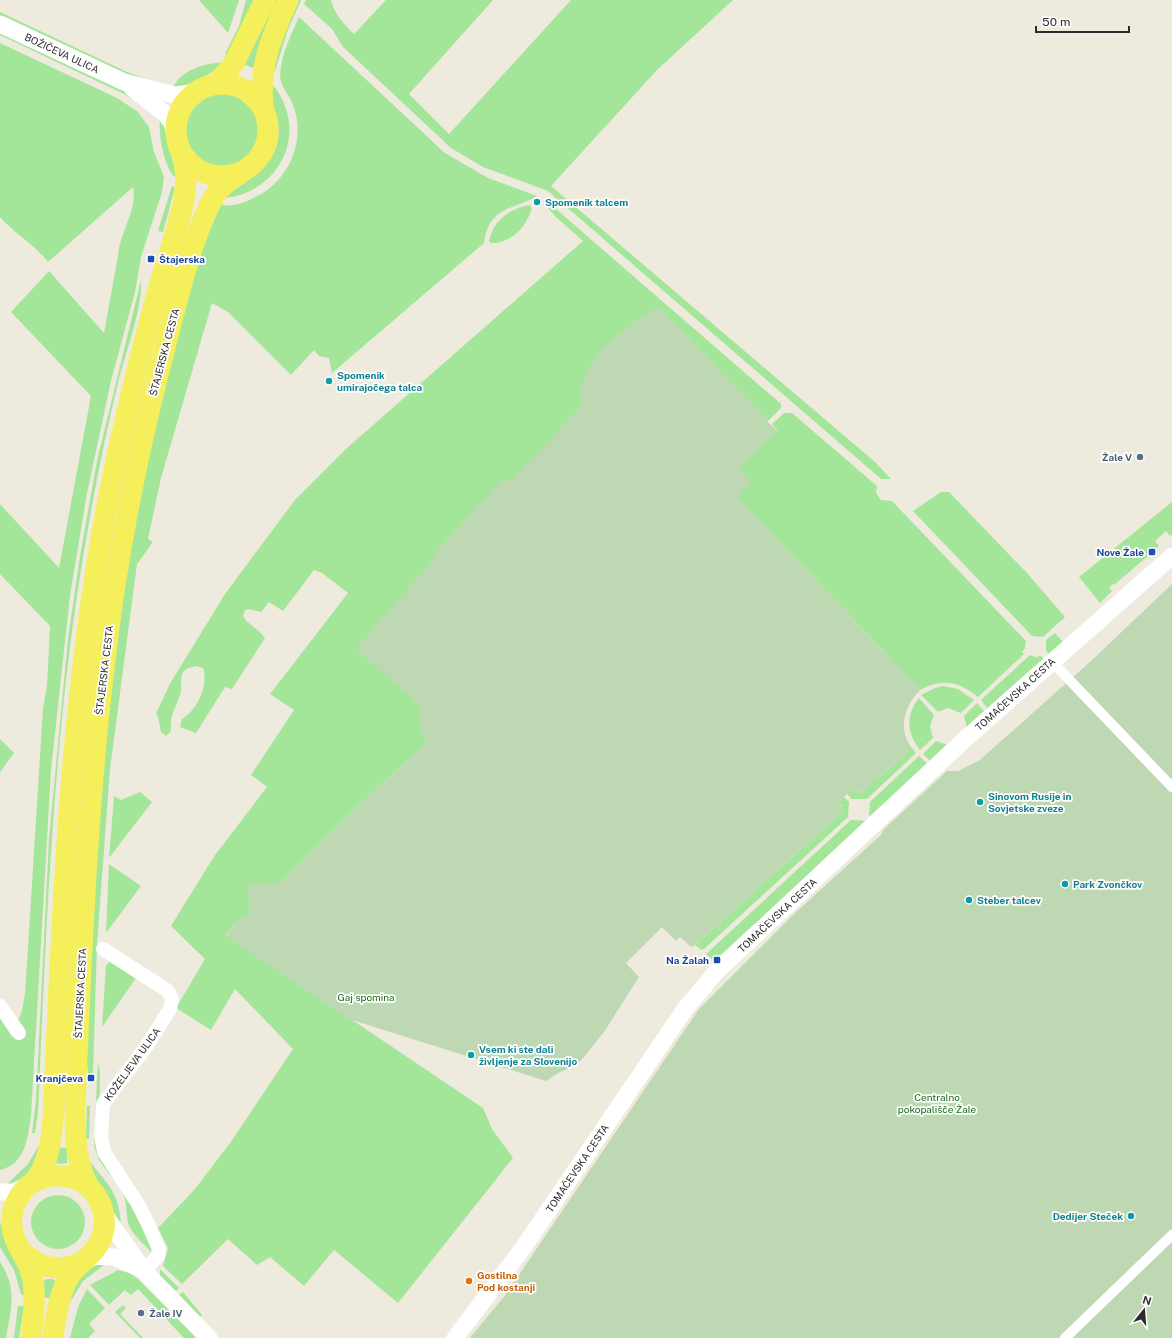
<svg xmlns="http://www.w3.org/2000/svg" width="1172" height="1338" font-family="'Public Sans',sans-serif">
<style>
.green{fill:#a4e699}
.cemetery{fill:#bfd8b4}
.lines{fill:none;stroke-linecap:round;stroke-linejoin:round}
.pedestrian{stroke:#fff;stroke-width:10}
.minor{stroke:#fff;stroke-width:14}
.tertiary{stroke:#fff;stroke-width:17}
.primary{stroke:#f5ef5b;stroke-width:21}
.culture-dot{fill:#0f9aa8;stroke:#fff;stroke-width:1.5}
.transit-dot{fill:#1a4fb4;stroke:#fff;stroke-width:1.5}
.service-dot{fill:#5c6f8a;stroke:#fff;stroke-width:1.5}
.food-dot{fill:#e8710a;stroke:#fff;stroke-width:1.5}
.labels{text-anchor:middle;stroke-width:3.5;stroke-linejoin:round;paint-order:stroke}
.street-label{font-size:10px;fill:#2c2c2c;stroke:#fff}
.culture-label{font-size:10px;font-weight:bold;fill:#0d838f;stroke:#fff;text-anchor:start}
.transit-label{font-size:10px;font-weight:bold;fill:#164399;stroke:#fff;text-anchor:end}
.service-label{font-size:10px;font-weight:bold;fill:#4e5e75;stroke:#fff;text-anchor:end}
.park-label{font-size:10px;fill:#196c18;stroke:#fff}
.food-label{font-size:10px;font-weight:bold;fill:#c56008;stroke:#fff;text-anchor:start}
</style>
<rect width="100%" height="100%" fill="#eeeadd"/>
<g class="green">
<polygon points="199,0 239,0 228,33"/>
<polygon points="246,0 258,0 228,55 225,54 239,26"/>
<polygon points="272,0 281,0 253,68 243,64"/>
<polygon points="295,0 301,0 287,32 275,71 271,72"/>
<path d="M306,0H331C334,14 344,24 354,34L386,0H493L409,94L449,134L571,0H733L657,70L551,186L875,462L891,479H881L548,191L483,167L451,148L343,47L332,29L304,4Z"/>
<polygon points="0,12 127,72 145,79 134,79 0,16"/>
<path d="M299,17L445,153L488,178L537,196C513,210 489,206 484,243L332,373L329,358L319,356L314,350L291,375L228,312L212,303L161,478L148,539L153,542L137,564L110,769L97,944L93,1073H88L86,1053L104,730L140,479L194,268L221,204C233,209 250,200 261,194C290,177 305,140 294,108C291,96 280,87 280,75C281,55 291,35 299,17Z"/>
<polygon points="0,31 115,85 150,107 149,112 139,103 124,94 0,35"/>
<path d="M0,43L117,98L137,111L149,127L154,152L164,177L162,192L141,257L135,292L111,381L87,493L70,596L51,770L31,1115C28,1137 26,1164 0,1170V1018L12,1037L22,1011L25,994L43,708L47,686L50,626L0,574V504L59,568L91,396L11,312L49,271L104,333L118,256C119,233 138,210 133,187L48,262C33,243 16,235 0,217Z"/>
<path d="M223,62C210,77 192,84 173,88C181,69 204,64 223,62Z"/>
<path d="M270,83C278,89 283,100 286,109C300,152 269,194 224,198C248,179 283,162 278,125C277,117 273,110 271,102C270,96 271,89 270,83Z"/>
<circle cx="222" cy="130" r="37"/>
<path d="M160,118C165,127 166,135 168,145C172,158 175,164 176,178C164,169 158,133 160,118Z"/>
<polygon points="172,186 175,188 163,232 158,231"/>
<path d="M549,203L781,404V408L767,422L764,419L427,743L360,804L280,882L250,918L241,917L226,935L483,1108L492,1129L513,1158L398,1303L334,1250L304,1286L270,1257L257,1265L228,1239L182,1284L163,1266L168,1248L158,1228L195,1189L230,1143L293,1049L235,989L211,1030L176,1008L205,959L171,926L215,855L267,787L251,775L294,710L270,694L348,593L322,573L314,570L283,611L269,602L261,612L249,609L245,610L243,616C249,626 258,628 265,638L232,689L225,687L196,733L180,727L182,719C197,710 209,686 203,668L197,666C194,667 188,667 185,670C179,676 182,684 181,691C178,706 169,713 171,731L166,736L161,732L158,717L156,713L171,682L225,594L295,500L347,448L583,241L556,217L549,209Z"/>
<path d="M530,205L532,208C527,226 511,244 491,243L489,241C493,220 511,208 530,205Z"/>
<path d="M141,280C143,307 125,354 118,383C104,440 93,498 83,557C53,740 46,928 38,1113L35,1133H32L36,1100L49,839L68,639L80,556L97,461Z"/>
<path d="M784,413H792L877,486L876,493L881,500L892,501L1026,641L1025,648L1022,652L1024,654L978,697C959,681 942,678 920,690L737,497L735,466L778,431L772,424Z"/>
<polygon points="941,492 949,492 1027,573 1065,617 1043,637 1032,636 913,511"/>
<polygon points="1172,502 1172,534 1170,536 1166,531 1155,541 1159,546 1155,549 1153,548 1146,554 1148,556 1114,585 1113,584 1109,588 1112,591 1100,603 1079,577"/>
<polygon points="1055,633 1063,642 1049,654 1046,651 1046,640"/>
<polygon points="1030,655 1035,657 1041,656 1044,659 988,709 981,700"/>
<polygon points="943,686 958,689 974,700 961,713 948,708 938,712 921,695 935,688"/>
<path d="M919,698L934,715L930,726L933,738L920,750C907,733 905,716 919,698Z"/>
<polygon points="977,703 985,712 966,729 966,723 964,716"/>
<polygon points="0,739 14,753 0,772"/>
<polygon points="936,741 948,745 931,762 923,754"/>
<polygon points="912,748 916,753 867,799 852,799 847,794 852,789 861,793"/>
<polygon points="919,756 928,764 869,817 870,802"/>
<polygon points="140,792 152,802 109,858 114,796 121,800"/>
<polygon points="844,797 849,802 848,817 705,948 702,950 695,945 843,811 841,808 842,806 838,802"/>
<polygon points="851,820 867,821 756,925 754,924 714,961 706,954"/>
<polygon points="109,864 141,886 106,933"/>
<polygon points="110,961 138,975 102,1027 106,966"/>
<path d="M98,1061L100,1073L99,1125L152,1249L151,1252C144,1244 133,1235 129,1226C126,1218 127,1205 124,1196C115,1173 95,1167 94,1140Z"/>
<polygon points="87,1106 90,1106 89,1139 86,1139"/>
<path d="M39,1145C33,1167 30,1178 6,1185L28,1164Z"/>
<polygon points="57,1147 67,1148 67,1163 59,1164 55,1162"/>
<path d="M90,1161C95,1170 102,1175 107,1183C118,1197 121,1213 121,1230L95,1178Z"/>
<circle cx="58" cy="1222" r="27"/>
<polygon points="0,1222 21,1271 25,1296 21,1294 14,1270 0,1247"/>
<path d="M0,1262C18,1290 11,1307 6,1338H0Z"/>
<path d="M108,1262L83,1281L72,1299L68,1301C77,1281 85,1266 108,1262Z"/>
<polygon points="160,1269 179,1288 176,1291 160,1276"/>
<path d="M117,1270L130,1273L138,1279L196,1338H184L138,1289L131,1295L125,1290L109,1305L90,1285C96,1281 115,1273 117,1270Z"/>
<polygon points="47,1279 53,1279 56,1283 52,1299 43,1297 44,1281"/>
<polygon points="87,1289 105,1308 89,1324 95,1331 89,1337 90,1338 70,1338 78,1307"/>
<polygon points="183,1292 202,1315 200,1317 179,1295"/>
<polygon points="123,1305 126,1308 120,1314 143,1338 140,1338 115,1312"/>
<polygon points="18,1306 24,1306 19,1338 14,1338"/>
</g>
<g class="cemetery">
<path d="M658,307L766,417L764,419L778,431L739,469L751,482L737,497L920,690C905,705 897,729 912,748L861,793L859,791L856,793L852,790L838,802L842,807L841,808L843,811L695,945L691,947L680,937L676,941L662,927L626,963L639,977L604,1032L583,1058L577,1065L558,1073L546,1081L349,1019L226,936L241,916L250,917L247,885L280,882L360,804L427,743L420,727L419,707L412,698L357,651L361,642L430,564L438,549L502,480L510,481L581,407C581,401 579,394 581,389C589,351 628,326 658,307Z"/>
<polygon points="1172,584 1172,1338 470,1338 506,1294 699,1009 795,913 881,835 883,830 947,771 958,771 980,760 1091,661"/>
</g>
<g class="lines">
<g class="pedestrian">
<polyline points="1057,667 1172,787"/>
<polyline points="1065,1338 1172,1235"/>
</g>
<g class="minor">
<polyline points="103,949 168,991 172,999 170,1009 146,1047 103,1104 101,1136 104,1152 138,1204 148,1224 159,1249 158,1256 144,1271"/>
<polyline points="0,1006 19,1033"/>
</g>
<g class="tertiary">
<polyline points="0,24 124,82 174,95 194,93"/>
<polyline points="132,88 164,113 176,127"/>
<polyline points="0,1192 14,1192 30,1185"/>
<polyline points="104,1214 144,1271 209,1338"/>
<polyline points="90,1256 114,1257 141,1269"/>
<polyline points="455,1338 523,1248 685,1009 716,972 963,741 1172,556"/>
</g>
<g class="primary">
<circle cx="222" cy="130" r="46"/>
<polyline points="216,84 234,63 265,0"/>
<path d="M263,107C259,65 271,38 288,0"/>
<path d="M34,1182C48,1166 51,1141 53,1121C62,915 69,708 107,505C120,438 136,371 154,305C163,270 176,236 184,201L186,178L183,155"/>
<path d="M90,1189C75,1164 75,1134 75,1105C82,934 89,761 114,592C127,504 146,418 169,332C178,298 198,212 221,188C226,182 233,178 240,173"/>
<path d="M22,1251C38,1269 61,1272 82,1262"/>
<path d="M31,1338C33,1320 36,1299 33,1280C31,1263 19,1252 14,1236C7,1216 16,1192 35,1181C48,1175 63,1174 76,1179C103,1191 113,1225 96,1248C88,1259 76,1265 69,1277C59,1294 55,1318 53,1338"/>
</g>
</g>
<g class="culture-dot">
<circle cx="537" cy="202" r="4"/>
<circle cx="329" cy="381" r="4"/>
<circle cx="980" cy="802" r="4"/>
<circle cx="1065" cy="884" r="4"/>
<circle cx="969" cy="900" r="4"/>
<circle cx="471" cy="1055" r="4"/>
<circle cx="1131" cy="1216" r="4"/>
</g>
<g class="transit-dot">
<rect x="147" y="255" width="8" height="8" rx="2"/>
<rect x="1148" y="548" width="8" height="8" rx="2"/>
<rect x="713" y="956" width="8" height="8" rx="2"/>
<rect x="87" y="1074" width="8" height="8" rx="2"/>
</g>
<g class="service-dot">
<circle cx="1140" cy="457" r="4"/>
<circle cx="141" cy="1313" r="4"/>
</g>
<circle class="food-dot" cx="469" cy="1281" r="4"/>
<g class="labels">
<g class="street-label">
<text transform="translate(62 53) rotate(25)" y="4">BOŽIČEVA ULICA</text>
<text transform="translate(164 352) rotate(-75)" y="4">ŠTAJERSKA CESTA</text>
<text transform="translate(104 670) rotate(-83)" y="4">ŠTAJERSKA CESTA</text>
<text transform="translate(1015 694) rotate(-42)" y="4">TOMAČEVSKA CESTA</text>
<text transform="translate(777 915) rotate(-43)" y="4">TOMAČEVSKA CESTA</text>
<text transform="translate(80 993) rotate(-87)" y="4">ŠTAJERSKA CESTA</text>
<text transform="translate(132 1064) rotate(-54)" y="4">KOŽELJEVA ULICA</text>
<text transform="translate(577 1168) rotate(-56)" y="4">TOMAČEVSKA CESTA</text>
</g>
<g class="culture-label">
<text x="545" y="206">Spomenik talcem</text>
<text x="337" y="379">Spomenik<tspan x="337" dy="12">umirajočega talca</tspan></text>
<text x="988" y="800">Sinovom Rusije in<tspan x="988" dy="12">Sovjetske zveze</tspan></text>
<text x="1073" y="888">Park Zvončkov</text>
<text x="977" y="904">Steber talcev</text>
<text x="479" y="1053">Vsem ki ste dali<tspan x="479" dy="12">življenje za Slovenijo</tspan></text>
<text x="1123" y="1220" text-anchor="end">Dedijer Steček</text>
</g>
<g class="transit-label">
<text x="159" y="263" text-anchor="start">Štajerska</text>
<text x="1144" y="556">Nove Žale</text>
<text x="709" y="964">Na Žalah</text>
<text x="83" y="1082">Kranjčeva</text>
</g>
<g class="service-label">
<text x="1132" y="461">Žale V</text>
<text x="149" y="1317" text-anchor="start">Žale IV</text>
</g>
<g class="park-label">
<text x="366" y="1001">Gaj spomina</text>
<text x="937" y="1101">Centralno<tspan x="937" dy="12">pokopališče Žale</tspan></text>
</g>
<g class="food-label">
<text x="477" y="1279">Gostilna<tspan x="477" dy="12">Pod kostanji</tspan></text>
</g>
</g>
<g transform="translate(1144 1310) rotate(17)" stroke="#ffffff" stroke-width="3" paint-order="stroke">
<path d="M0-3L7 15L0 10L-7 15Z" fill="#2c2c2c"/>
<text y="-6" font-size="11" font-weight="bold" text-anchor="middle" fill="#2c2c2c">N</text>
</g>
<path d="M1036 26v6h93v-6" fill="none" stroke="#2c2c2c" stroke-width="2"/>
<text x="1042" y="26" font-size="12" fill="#2c2c2c" stroke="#ffffff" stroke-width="3" paint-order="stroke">50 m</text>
</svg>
